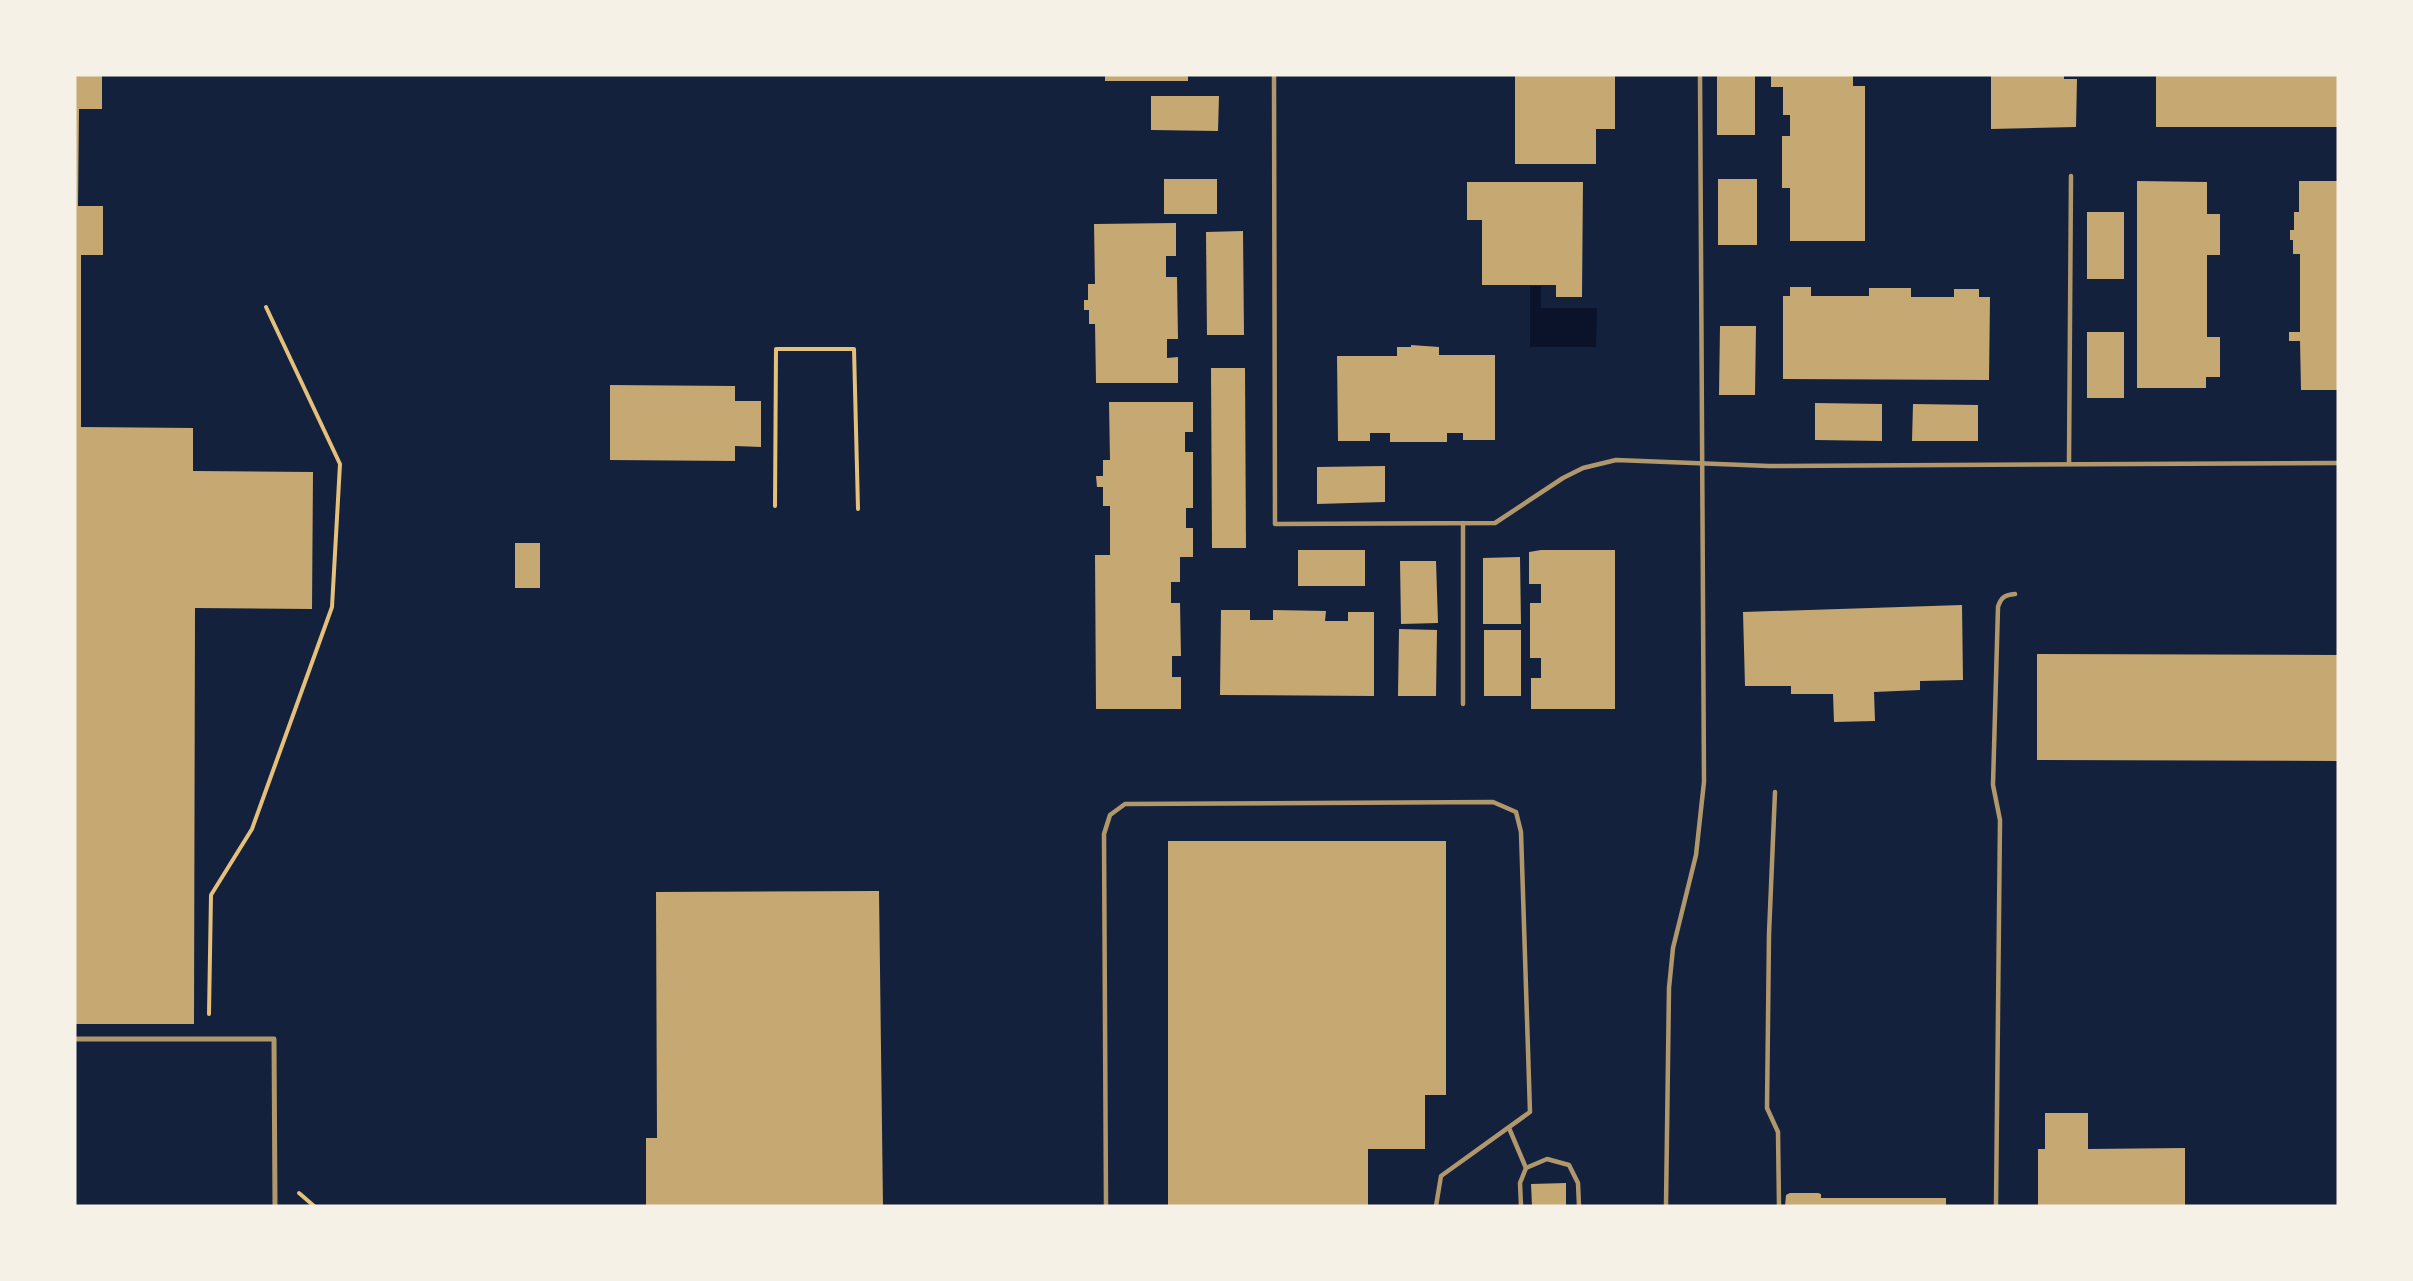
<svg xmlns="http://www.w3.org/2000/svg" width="2413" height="1281" font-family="Merriweather,serif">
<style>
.water{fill:#0b132b}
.building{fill:#c6a872}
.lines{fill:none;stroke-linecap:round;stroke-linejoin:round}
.path{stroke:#e5c07b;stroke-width:4}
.service{stroke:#b1986c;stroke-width:4.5}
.pedestrian{stroke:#b1986c;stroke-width:5}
</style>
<rect width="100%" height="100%" fill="#14213d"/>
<polygon class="water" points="1530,286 1541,286 1541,308 1597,308 1596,347 1530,347"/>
<g class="building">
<polygon points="75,75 102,75 102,109 79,109 78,206 103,206 103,255 81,255 81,427 193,428 193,471 313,472 312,609 195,608 194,1024 75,1024"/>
<rect x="1105" y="75" width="83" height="6"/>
<polygon points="1515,75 1615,75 1615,129 1596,129 1596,164 1515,164"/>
<rect x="1717" y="75" width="38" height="60"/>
<polygon points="1771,75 1853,75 1853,86 1865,86 1865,241 1790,241 1790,188 1782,188 1782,136 1790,136 1790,115 1783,115 1783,87 1771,87"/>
<polygon points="1991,75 2064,75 2064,79 2077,79 2076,127 1991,129"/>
<rect x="2156" y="75" width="182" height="52"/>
<polygon points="1151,96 1219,96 1218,131 1151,130"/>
<rect x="1164" y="179" width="53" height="35"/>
<rect x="1718" y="179" width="39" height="66"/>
<polygon points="2137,181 2207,182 2207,214 2220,214 2220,255 2207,255 2207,337 2220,337 2220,377 2206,377 2206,388 2137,388"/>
<polygon points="2299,181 2338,181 2338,390 2301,390 2300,341 2289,341 2289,332 2300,332 2300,254 2293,254 2293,240 2290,240 2290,230 2294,230 2294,212 2299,212"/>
<polygon points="1467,182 1583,182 1582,297 1556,297 1556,285 1482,285 1482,220 1467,220"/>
<rect x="2087" y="212" width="37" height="67"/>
<polygon points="1176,223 1176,256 1166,256 1166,277 1177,277 1178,339 1167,339 1167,358 1178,357 1178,383 1096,383 1095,324 1089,324 1089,310 1084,310 1084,300 1088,300 1088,284 1095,284 1094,224"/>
<polygon points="1243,231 1244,335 1207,335 1206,232"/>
<polygon points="1790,287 1811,287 1811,296 1869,296 1869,288 1911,288 1911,297 1954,297 1954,289 1979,289 1979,297 1990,297 1989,380 1783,379 1783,296 1790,296"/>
<polygon points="1720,326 1756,326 1755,395 1719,395"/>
<rect x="2087" y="332" width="37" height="66"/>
<polygon points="1411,345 1439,347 1439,355 1495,355 1495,440 1463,440 1463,433 1447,433 1447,442 1390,442 1390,433 1370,433 1370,441 1338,441 1337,356 1397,356 1397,347 1411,347"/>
<polygon points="1211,368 1245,368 1246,548 1212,548"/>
<polygon points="610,385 735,386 735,401 761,401 761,447 735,446 735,461 610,460"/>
<polygon points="1109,402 1193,402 1193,432 1185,432 1185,452 1193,452 1193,508 1186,508 1186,528 1193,528 1193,557 1180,557 1180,582 1171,582 1171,603 1180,603 1181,656 1172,656 1172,677 1181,677 1181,709 1096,709 1095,555 1110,555 1110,506 1103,506 1103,487 1097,487 1096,476 1103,476 1103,460 1110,460"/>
<polygon points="1815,403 1882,404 1882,441 1815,440"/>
<polygon points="1913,404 1978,405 1978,441 1912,441"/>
<polygon points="1385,466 1385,502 1317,504 1317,467"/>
<rect x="515" y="543" width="25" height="45"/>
<rect x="1298" y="550" width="67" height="36"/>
<polygon points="1541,550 1615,550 1615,709 1531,709 1531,678 1541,678 1541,658 1530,658 1530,603 1541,603 1541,584 1529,584 1529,552"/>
<polygon points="1520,557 1521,624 1483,624 1483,558"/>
<polygon points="1400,561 1436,561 1438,623 1401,624"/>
<polygon points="1962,605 1963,680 1920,681 1920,690 1874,692 1875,721 1834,722 1833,694 1791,694 1791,686 1745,686 1743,612"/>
<polygon points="1221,610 1250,610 1250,620 1273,620 1273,610 1326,611 1325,621 1348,621 1348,612 1374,612 1374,696 1220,695"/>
<polygon points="1399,629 1437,630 1436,696 1398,696"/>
<rect x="1484" y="630" width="37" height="66"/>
<polygon points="2037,654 2338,655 2338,761 2037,760"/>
<polygon points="1168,841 1446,841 1446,1095 1425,1095 1425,1149 1368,1149 1368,1206 1168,1206"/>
<polygon points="879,891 883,1206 646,1206 646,1138 657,1138 656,892"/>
<polygon points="2045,1113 2088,1113 2088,1149 2185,1148 2185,1206 2038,1206 2038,1149 2045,1149"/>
<polygon points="1566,1183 1566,1206 1532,1206 1531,1184"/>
<polygon points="1790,1193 1818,1193 1821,1194 1821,1198 1946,1198 1946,1206 1785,1206 1786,1195"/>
</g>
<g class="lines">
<g class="path">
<polyline points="775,506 776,349 854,349 858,509"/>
<polyline points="209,1014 211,895 252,829 332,607 340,464 266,307"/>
<polyline points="299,1193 314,1206"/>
</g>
<g class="service">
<polyline points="1274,75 1275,524 1495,523 1563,478 1583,468 1616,460 1769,466 2338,463"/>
<polyline points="2069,464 2071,176"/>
<polyline points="1463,523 1463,704"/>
<polyline points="1775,792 1769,934 1767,1108 1778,1132 1779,1206"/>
<polyline points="1509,1128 1526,1168"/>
<polyline points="1106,1206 1104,834 1110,815 1125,804 1493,802 1516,812 1521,832 1530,1112 1441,1176 1436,1206"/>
<polyline points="1521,1206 1520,1183 1526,1168 1547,1159 1569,1165 1578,1183 1579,1206"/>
<polyline points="1666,1206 1669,988 1673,948 1696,855 1704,782 1700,75"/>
<path d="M1996,1206L2000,820L1993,785L1998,607C2001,597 2005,595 2015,594"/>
</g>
<polyline class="pedestrian" points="75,1039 274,1039 275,1206"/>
</g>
<rect width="2413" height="1281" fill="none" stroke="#f6f1e7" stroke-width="153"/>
</svg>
